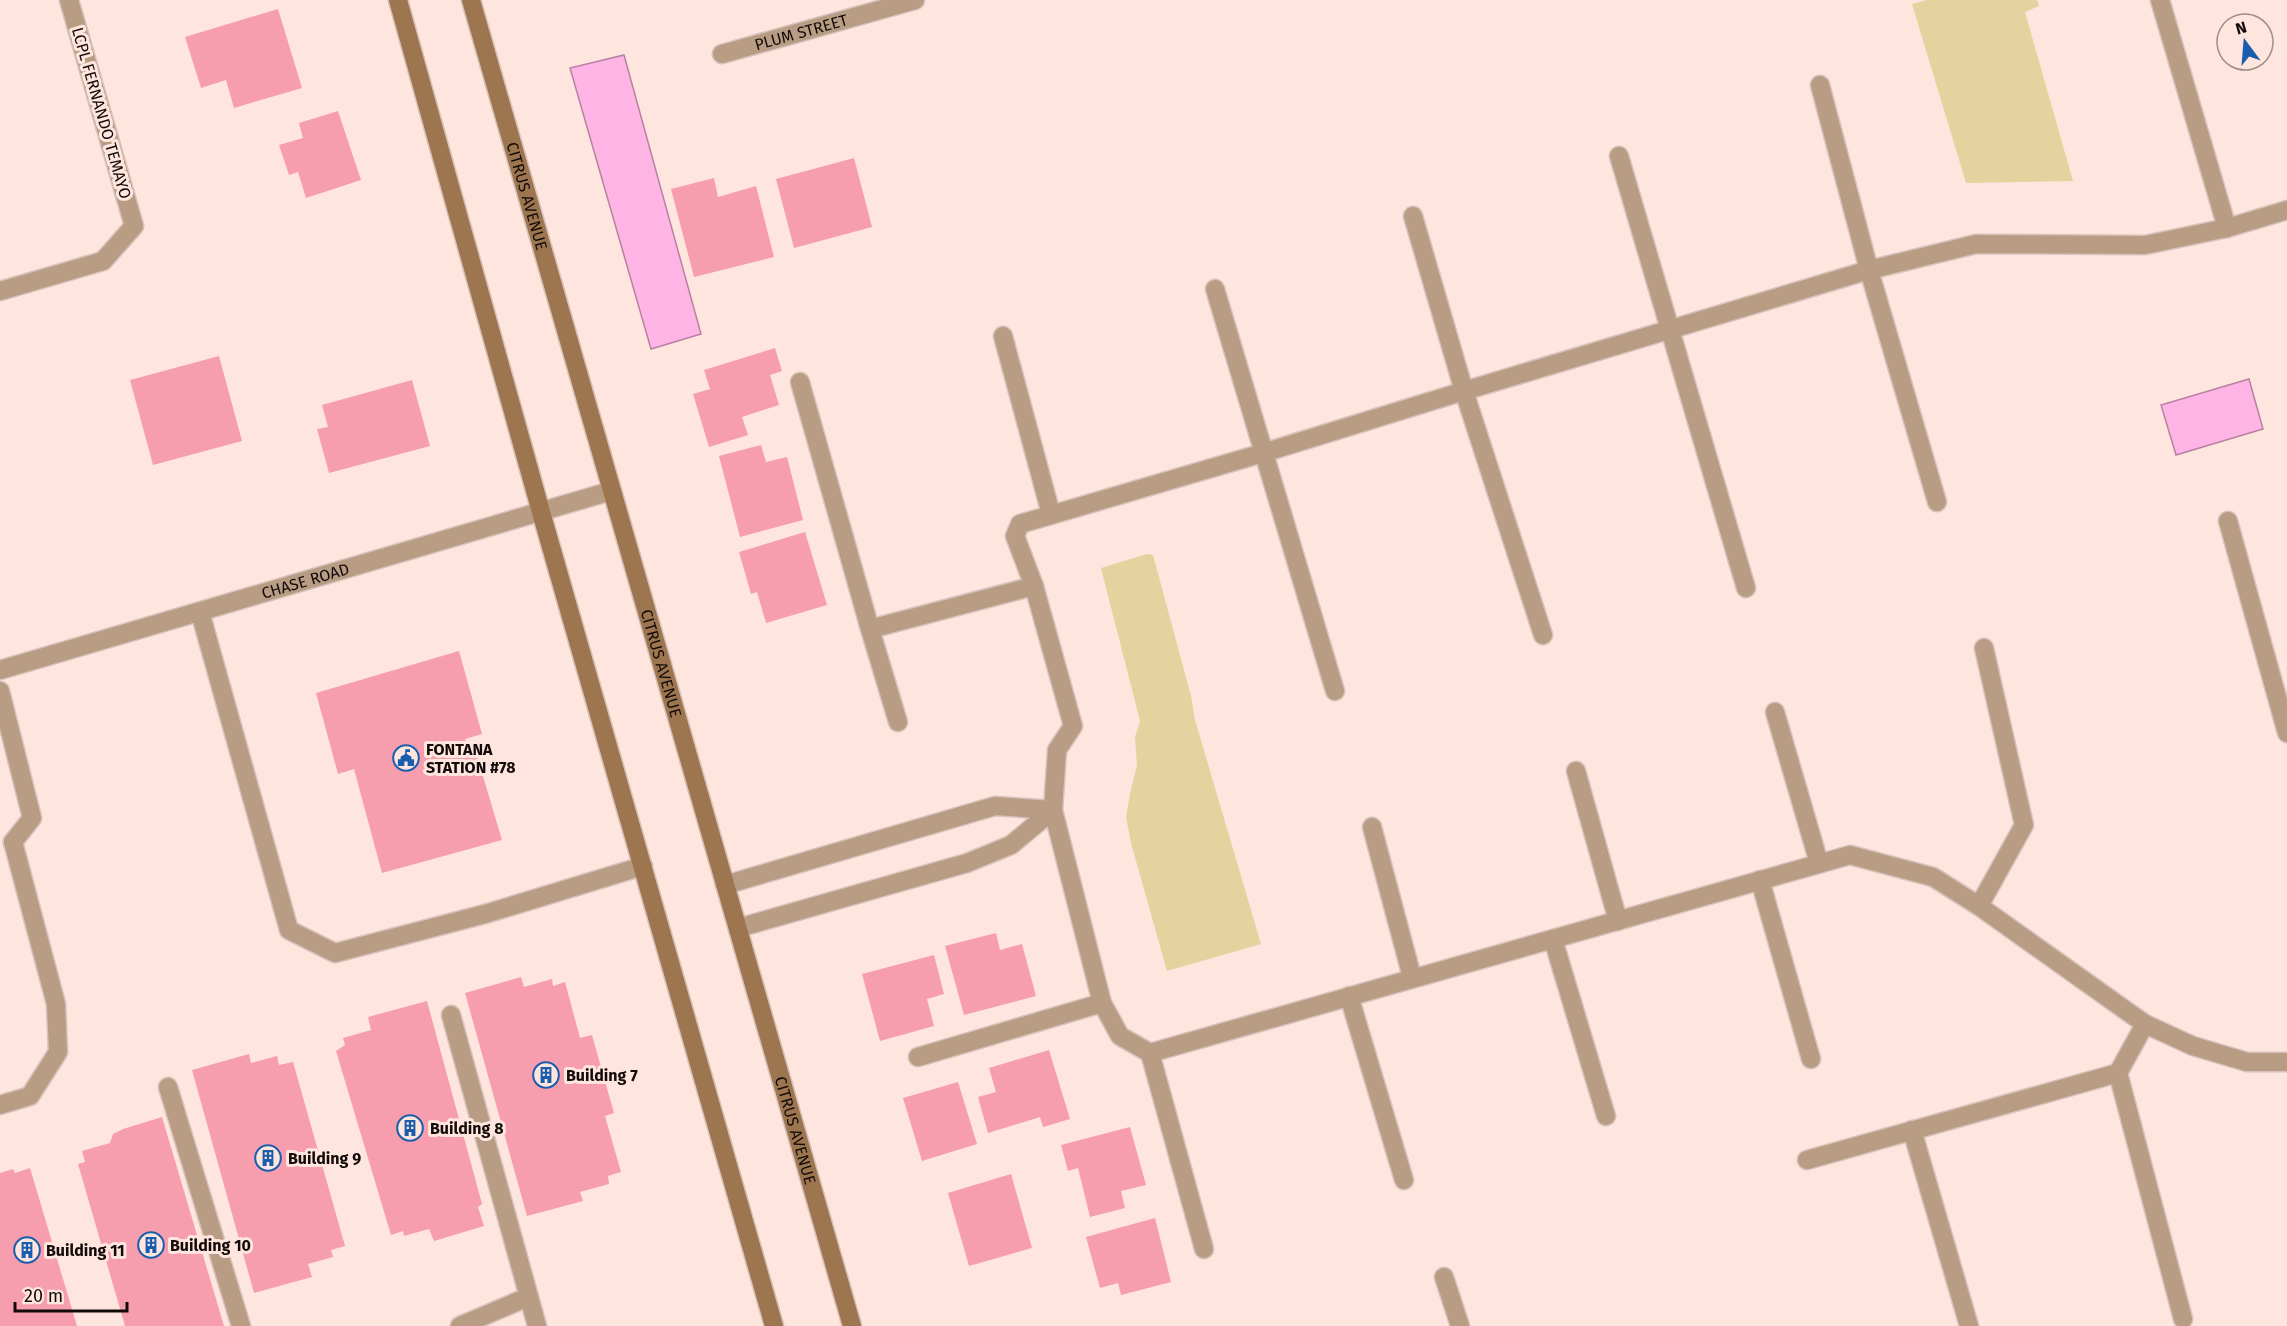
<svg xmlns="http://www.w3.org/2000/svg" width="2287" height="1326" font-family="'Fira Sans',sans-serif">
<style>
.green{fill:#e4d39e}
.water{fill:#feb4e5;stroke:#b881a3;stroke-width:1.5}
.building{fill:#f69eae}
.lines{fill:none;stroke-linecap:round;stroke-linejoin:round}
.service-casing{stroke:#d8c2bc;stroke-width:21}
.minor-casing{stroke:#d8c2bc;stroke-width:21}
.secondary-casing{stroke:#d8c2bc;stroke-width:21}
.service{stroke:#b89d84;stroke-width:18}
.minor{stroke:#b89d84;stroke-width:18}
.secondary{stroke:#9d7650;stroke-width:18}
.labels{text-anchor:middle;stroke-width:6;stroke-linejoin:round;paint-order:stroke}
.street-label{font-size:16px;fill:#130b09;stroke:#fee5de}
.poi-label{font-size:16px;font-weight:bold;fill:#130b09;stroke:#fee5de;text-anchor:start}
</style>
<rect width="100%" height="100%" fill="#fee5de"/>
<g class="green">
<polygon points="1927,0 2037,0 2039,6 2025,12 2073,181 1966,183 1912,4"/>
<polygon points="1147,554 1153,555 1191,696 1195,720 1261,944 1167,971 1131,843 1126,817 1130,794 1137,765 1135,737 1140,721 1101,568"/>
</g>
<g class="water">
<polygon points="624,55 701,334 651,349 570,68"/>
<polygon points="2249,379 2263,429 2176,455 2161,405"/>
</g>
<g class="building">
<polygon points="278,9 302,88 234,108 226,80 201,88 185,37"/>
<polygon points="338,111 361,180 306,198 298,172 289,175 279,145 303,138 299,123"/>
<polygon points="854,158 872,227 794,248 776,179"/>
<polygon points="714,178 718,197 756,186 774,257 694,277 671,189"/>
<polygon points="775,348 782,371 770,375 779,405 742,417 748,435 709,447 693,394 710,389 704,370"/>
<polygon points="219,356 242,441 153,465 130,380"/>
<polygon points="412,380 430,446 329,473 317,429 328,427 322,405"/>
<polygon points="761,445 766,462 787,457 803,520 740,537 719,456"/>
<polygon points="805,532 827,605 766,623 757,592 751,594 739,552"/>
<polygon points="459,651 482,734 465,739 468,747 474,746 502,840 382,873 354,769 338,774 316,693"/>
<polygon points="996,933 1000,950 1022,944 1036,996 964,1015 945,946"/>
<polygon points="934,955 944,994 927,999 934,1026 880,1041 862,974"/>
<polygon points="521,977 524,987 552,979 553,986 565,982 580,1038 592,1035 614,1113 605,1116 621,1172 608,1176 609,1184 580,1192 583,1201 527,1216 465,993"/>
<polygon points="427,1001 482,1204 478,1207 484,1226 434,1241 429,1229 404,1236 403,1231 391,1235 336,1051 345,1045 343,1038 371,1030 368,1017"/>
<polygon points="1049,1050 1070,1119 1043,1127 1040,1117 988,1133 978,1097 996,1092 989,1068"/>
<polygon points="249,1054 251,1063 277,1056 279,1065 293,1062 345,1246 331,1250 333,1257 308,1264 312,1277 254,1293 192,1070"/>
<polygon points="958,1082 977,1144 922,1161 903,1098"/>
<polygon points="162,1117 224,1326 125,1326 78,1164 85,1162 82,1151 110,1143 113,1134 123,1129"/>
<polygon points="1130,1127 1146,1185 1121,1191 1125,1208 1090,1217 1078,1168 1068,1171 1061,1145"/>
<polygon points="30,1168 77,1326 0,1326 0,1173 13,1169 15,1173"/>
<polygon points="1011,1174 1032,1248 969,1266 948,1193"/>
<polygon points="1155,1218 1171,1282 1121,1295 1118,1283 1100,1288 1086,1237"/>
</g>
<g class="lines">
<g class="service-casing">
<g id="service">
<polyline points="2160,0 2227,228"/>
<polyline points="1820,85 1869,270 1937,502"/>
<polyline points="1619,156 1746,588"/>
<polyline points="1413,216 1464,391 1543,635"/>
<polyline points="1215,289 1335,691"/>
<polyline points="1003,336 1051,514"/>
<polyline points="800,382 870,629 1034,586"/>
<polyline points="2228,521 2287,733"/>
<polyline points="200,612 289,930 335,953 485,914 643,866"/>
<polyline points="870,629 898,722"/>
<polyline points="1775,712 1819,863"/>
<polyline points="1576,771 1618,921"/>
<polyline points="1372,827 1412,977"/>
<polyline points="1760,880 1811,1059"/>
<polyline points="1979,906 2024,825 1984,648"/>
<polyline points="1553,939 1606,1116"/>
<polyline points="1349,996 1404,1180"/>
<polyline points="451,1015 537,1326"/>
<polyline points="1150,1053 1204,1249"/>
<polyline points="918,1057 1102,1003"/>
<polyline points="2118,1073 2183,1319"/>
<polyline points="168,1087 241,1326"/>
<polyline points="1912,1130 1969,1326"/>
<polyline points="1807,1160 2118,1073 2145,1024"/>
</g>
</g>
<g class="minor-casing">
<g id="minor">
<path id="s1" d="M722,54L915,0"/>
<polyline points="2287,210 2227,228 2145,245 1976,244 1869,270 1464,391 1263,453 1020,524 1015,536 1034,586 1073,726 1057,750 1053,810 1102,1003 1120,1036 1150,1053 1850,855 1933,877 1979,906 2145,1024 2193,1046 2247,1062 2287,1062"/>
<polyline points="0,291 103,261 134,226 69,0"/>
<path id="s2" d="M0,670L611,491"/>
<polyline points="0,691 32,818 13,842"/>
<polyline points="725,885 995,806 1053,810"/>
<polyline points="738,928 967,863 1011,845 1053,810"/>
<polyline points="0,1105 30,1096 58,1052 56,1004 13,842"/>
<polyline points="1444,1277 1460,1326"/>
<polyline points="460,1326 528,1297"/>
</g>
</g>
<g class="secondary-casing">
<g id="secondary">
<polyline points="398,0 541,512 774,1326"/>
<path id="s3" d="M471,0L852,1326"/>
</g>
</g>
<use href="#service" class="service"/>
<use href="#minor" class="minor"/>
<use href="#secondary" class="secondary"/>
</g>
<defs>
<g id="civic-ring" transform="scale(1.35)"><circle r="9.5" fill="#fee5de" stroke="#195dad" stroke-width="1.5"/><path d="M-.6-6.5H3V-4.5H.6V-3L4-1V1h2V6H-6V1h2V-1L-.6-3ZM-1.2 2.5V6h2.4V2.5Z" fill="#195dad"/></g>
<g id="building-ring" transform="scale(1.35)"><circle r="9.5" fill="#fee5de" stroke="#195dad" stroke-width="1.5"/><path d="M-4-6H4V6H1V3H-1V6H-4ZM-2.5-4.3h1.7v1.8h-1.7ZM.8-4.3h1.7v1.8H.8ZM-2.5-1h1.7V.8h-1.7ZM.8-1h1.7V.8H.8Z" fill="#195dad"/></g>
</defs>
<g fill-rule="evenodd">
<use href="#civic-ring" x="406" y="758"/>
<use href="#building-ring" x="546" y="1075"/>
<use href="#building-ring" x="410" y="1128"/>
<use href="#building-ring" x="268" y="1158"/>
<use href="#building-ring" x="151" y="1245"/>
<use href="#building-ring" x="27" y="1250"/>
</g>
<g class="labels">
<g class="street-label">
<text dy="6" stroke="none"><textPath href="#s1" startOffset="82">PLUM STREET</textPath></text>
<text transform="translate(102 113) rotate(74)" y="6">LCPL FERNANDO TEMAYO</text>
<text dy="6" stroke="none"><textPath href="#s3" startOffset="204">CITRUS AVENUE</textPath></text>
<text dy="6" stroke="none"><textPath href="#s2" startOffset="318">CHASE ROAD</textPath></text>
<text dy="6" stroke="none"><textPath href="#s3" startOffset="690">CITRUS AVENUE</textPath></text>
<text dy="6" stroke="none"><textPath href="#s3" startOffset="1176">CITRUS AVENUE</textPath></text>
</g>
<g class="poi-label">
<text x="426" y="755">FONTANA<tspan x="426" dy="18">STATION #78</tspan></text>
<text x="566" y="1081">Building 7</text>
<text x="430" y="1134">Building 8</text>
<text x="288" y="1164">Building 9</text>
<text x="170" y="1251">Building 10</text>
<text x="46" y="1256">Building 11</text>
</g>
</g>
<g transform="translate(2245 42) rotate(344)"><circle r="28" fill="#fee5de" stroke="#a08e89" stroke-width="1.5"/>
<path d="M0-4.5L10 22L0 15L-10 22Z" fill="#195dad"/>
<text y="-9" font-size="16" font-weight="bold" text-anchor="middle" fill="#130b09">N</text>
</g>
<path d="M15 1302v9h112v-9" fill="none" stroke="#130b09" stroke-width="3"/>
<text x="24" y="1302" font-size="18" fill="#130b09" stroke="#fee5de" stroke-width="4.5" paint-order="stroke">20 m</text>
</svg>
